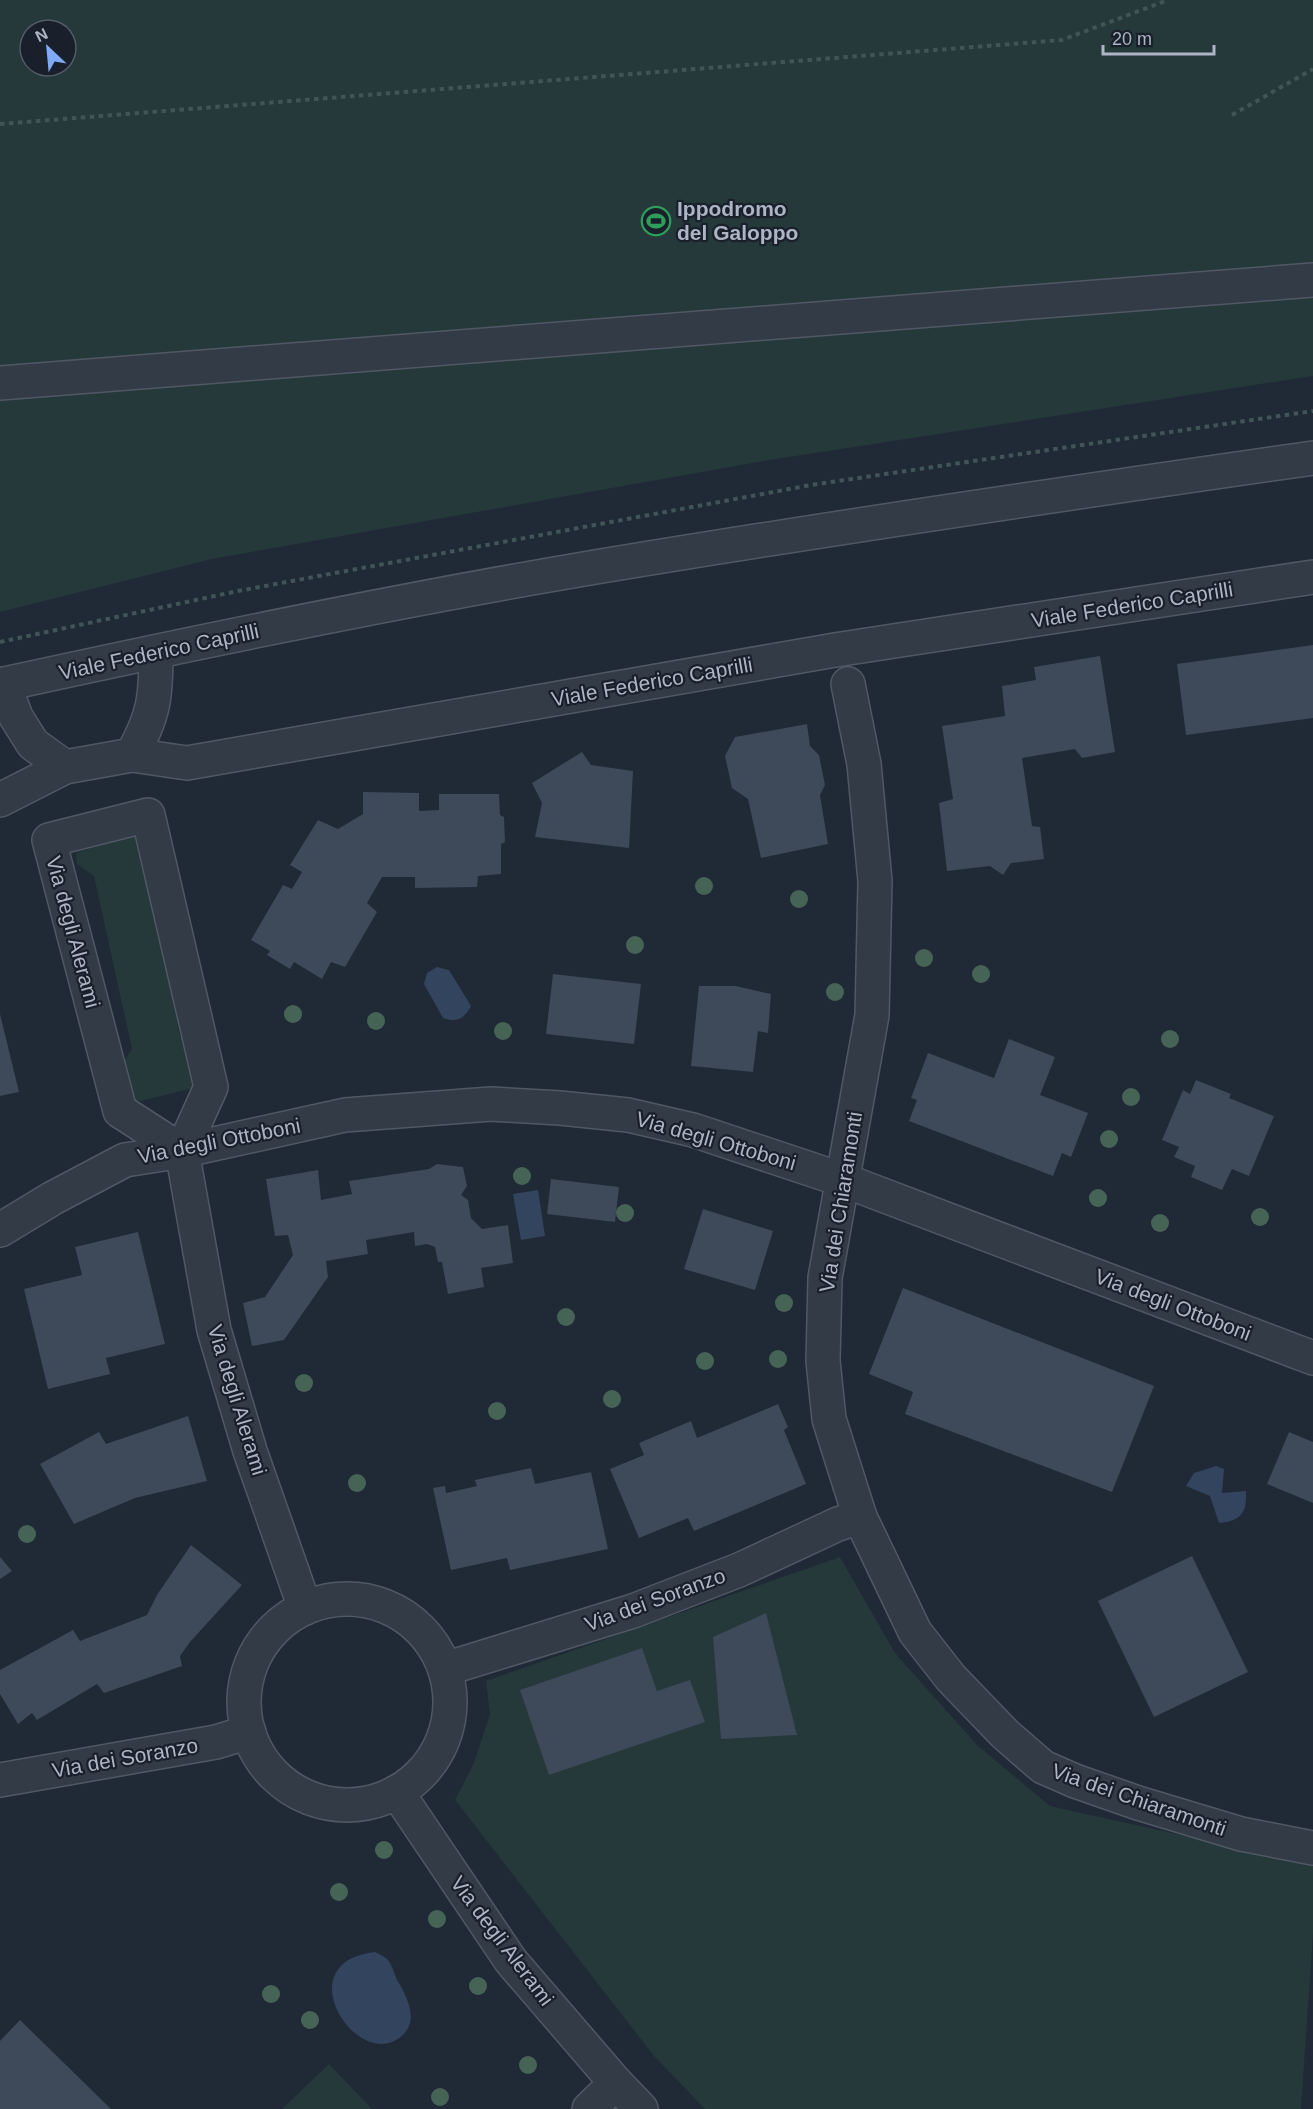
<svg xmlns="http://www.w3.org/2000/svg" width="1313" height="2109" font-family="Helvetica,sans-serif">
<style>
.green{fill:#25383a;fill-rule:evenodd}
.water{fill:#33445e}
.building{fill:#3e4959}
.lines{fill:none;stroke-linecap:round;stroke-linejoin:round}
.minor-casing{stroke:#515865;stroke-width:36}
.path{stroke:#415457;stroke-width:4;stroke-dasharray:4.5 4.5;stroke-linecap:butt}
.minor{stroke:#333b47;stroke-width:33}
.tree{fill:#466456}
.labels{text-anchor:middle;stroke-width:4.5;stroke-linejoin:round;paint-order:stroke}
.poi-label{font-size:21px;font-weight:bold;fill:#adb5c4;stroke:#19202b;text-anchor:start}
.street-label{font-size:21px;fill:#adb5c4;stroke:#19202b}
</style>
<rect width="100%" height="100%" fill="#202936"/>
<g class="green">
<path d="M0,0H1313V376L770,460L212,559L0,612ZM30,30H66V66H30Z"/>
<polygon points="147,831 143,858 180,1036 195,1050 197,1087 133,1103 121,1066 132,1049 94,876 77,864 76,853"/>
<polygon points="840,1557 895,1653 977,1745 1050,1806 1313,1864 1313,1933 1301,2109 705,2109 654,2056 455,1800 474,1763 490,1714 486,1681"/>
<polygon points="329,2064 372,2109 284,2109 283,2108"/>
</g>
<g class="water">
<path d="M437,967L449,970L471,1006C464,1019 457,1023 443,1018L424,984L427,973Z"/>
<polygon points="538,1190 545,1236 521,1240 513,1194"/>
<path d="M1216,1466L1224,1469L1222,1493L1246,1491C1247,1513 1241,1521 1219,1523L1210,1496L1186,1486L1194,1473Z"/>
<path d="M375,1952C379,1954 384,1956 387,1959C392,1964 394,1973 397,1980C408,1998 422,2025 396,2040C353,2065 288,1962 375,1952Z"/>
</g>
<g class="building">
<polygon points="1313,645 1313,718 1186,735 1177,664"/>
<polygon points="1100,656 1115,752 1082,758 1075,749 1022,758 1032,826 1040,827 1044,859 1011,863 1003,875 990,866 947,871 939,803 953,799 942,726 1005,716 1002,686 1036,680 1034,667"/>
<polygon points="807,724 810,746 819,755 825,785 820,795 828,844 761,858 748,799 732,788 725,756 735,737"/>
<polygon points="582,752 591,765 633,771 629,848 535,837 542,803 532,783"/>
<polygon points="363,792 419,793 419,811 439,810 439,794 499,794 500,815 504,817 505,842 501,844 501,874 478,876 477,887 415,888 415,877 382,877 367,903 377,912 345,967 331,962 322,979 294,962 290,969 267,955 270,951 251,940 283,885 292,889 302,872 290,865 318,820 338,829 363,814"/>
<polygon points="553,974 641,984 634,1044 546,1034"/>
<polygon points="699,986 736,986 771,994 768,1033 758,1031 753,1072 691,1066"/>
<polygon points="0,1014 19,1092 0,1096"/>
<polygon points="1009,1039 1055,1057 1040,1095 1088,1113 1071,1157 1062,1153 1053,1176 909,1121 917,1100 911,1098 928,1053 994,1078"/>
<polygon points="1196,1080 1231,1094 1229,1098 1274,1116 1249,1176 1232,1169 1222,1190 1191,1177 1195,1166 1174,1157 1179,1147 1162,1140 1183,1090 1190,1094"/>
<polygon points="437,1164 463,1167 467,1186 461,1195 468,1200 471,1218 482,1229 508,1225 513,1263 481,1268 484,1287 448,1294 442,1262 438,1262 435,1247 427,1244 415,1246 414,1232 366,1240 368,1254 326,1261 328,1277 284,1340 252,1346 243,1303 265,1297 293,1255 288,1235 275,1236 266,1179 318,1170 321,1200 352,1194 349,1181 429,1169"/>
<polygon points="551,1179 619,1187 615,1222 547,1214"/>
<polygon points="703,1209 773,1231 755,1290 684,1269"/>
<polygon points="138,1232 165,1344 106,1358 110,1374 48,1389 24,1289 82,1275 75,1247"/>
<polygon points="903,1288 1154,1386 1112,1492 905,1414 913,1392 869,1374"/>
<polygon points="778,1404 788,1427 784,1430 806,1484 694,1531 688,1518 639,1538 610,1469 644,1455 639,1443 691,1421 697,1438"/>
<polygon points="188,1416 207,1481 135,1498 74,1524 40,1464 99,1432 106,1444"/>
<polygon points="1289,1432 1313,1442 1313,1503 1267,1484"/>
<polygon points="531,1468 535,1484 591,1472 608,1549 510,1570 507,1558 451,1570 433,1488 445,1486 446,1493 477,1486 475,1480"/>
<polygon points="191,1545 242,1585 190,1642 180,1656 182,1666 104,1693 97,1684 37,1720 32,1713 18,1724 0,1694 0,1670 73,1630 80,1641 147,1615 157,1595"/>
<polygon points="1192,1556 1248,1672 1154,1717 1098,1601"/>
<polygon points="0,1557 12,1571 0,1579"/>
<polygon points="766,1613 797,1735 721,1739 713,1637"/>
<polygon points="642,1648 657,1691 690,1680 705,1722 549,1775 520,1690"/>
<polygon points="20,2020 111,2109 0,2109 0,2041"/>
</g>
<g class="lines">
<g class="minor-casing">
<g id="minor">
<polyline points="0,383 1313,280"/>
<polyline points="4,684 16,717 33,744 65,767"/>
<polyline points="848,684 864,764 875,881 872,1015 825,1278 823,1361 829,1419 860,1517 915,1632 951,1678 1005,1734 1043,1767 1075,1781 1138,1803 1241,1834 1313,1848"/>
<path d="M0,685C192,643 384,603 578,570C822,529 1068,493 1313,458"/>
<path d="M132,755C154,715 156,698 156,652"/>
<polyline points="0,800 65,767 132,755 187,763 835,650 1313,577"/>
<polyline points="182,1151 120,1111 49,840 148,815 211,1087 182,1151 214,1330 250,1451 305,1608"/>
<polyline points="0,1230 53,1198 125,1160 182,1151 345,1115 491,1104 560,1108 628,1115 693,1130 843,1180 1313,1358"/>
<circle cx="347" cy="1702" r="103"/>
<polyline points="445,1669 633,1611 739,1570 838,1524 860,1517"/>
<polyline points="0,1780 216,1742 249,1732"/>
<polyline points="397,1792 511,1961 616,2083 641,2109"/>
<polyline points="589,2109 616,2083"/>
</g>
</g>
<g class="path">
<polyline points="1232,115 1313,69"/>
<polyline points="0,124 1062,40 1168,0"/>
<polyline points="0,642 238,591 811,485 1313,411"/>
</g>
<use href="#minor" class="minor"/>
</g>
<g class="tree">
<circle cx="704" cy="886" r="9"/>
<circle cx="799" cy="899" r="9"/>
<circle cx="635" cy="945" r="9"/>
<circle cx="924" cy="958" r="9"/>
<circle cx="981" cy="974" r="9"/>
<circle cx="835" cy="992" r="9"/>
<circle cx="293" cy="1014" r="9"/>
<circle cx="376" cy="1021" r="9"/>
<circle cx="503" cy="1031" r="9"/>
<circle cx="1170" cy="1039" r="9"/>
<circle cx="1131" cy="1097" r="9"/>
<circle cx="1109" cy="1139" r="9"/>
<circle cx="522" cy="1176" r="9"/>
<circle cx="1098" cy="1198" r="9"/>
<circle cx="625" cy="1213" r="9"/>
<circle cx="1260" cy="1217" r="9"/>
<circle cx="1160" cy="1223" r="9"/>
<circle cx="784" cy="1303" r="9"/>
<circle cx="566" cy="1317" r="9"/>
<circle cx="778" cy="1359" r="9"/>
<circle cx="705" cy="1361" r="9"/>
<circle cx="304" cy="1383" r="9"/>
<circle cx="612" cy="1399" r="9"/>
<circle cx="497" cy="1411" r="9"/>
<circle cx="357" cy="1483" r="9"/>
<circle cx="27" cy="1534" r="9"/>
<circle cx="384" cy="1850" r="9"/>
<circle cx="339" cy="1892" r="9"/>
<circle cx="437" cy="1919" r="9"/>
<circle cx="478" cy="1986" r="9"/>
<circle cx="271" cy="1994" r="9"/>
<circle cx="310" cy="2020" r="9"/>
<circle cx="528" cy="2065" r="9"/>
<circle cx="440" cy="2097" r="9"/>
</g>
<defs>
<g id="stadium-ring" transform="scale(1.5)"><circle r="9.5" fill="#19202b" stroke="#2e9e5b" stroke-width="1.5"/><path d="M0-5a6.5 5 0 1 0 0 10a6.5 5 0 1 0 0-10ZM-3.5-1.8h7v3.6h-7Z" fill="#2e9e5b"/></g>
</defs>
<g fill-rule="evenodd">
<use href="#stadium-ring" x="656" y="221"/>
</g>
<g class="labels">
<g class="poi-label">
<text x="677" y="216">Ippodromo<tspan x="677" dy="24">del Galoppo</tspan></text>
</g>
<g class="street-label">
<text transform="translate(1132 605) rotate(-9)" y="7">Viale Federico Caprilli</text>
<text transform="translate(159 652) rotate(-12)" y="7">Viale Federico Caprilli</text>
<text transform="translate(652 682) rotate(-10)" y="7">Viale Federico Caprilli</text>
<text transform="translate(73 932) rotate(75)" y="7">Via degli Alerami</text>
<text transform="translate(219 1141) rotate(-11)" y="7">Via degli Ottoboni</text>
<text transform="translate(716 1141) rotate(16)" y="7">Via degli Ottoboni</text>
<text transform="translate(841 1202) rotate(-81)" y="7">Via dei Chiaramonti</text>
<text transform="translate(1173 1305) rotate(21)" y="7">Via degli Ottoboni</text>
<text transform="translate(237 1400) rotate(73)" y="7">Via degli Alerami</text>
<text transform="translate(655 1600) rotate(-20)" y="7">Via dei Soranzo</text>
<text transform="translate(125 1758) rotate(-10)" y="7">Via dei Soranzo</text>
<text transform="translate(1139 1800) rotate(19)" y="7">Via dei Chiaramonti</text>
<text transform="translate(502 1941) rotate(53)" y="7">Via degli Alerami</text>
</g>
</g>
<g transform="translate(48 48) rotate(334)"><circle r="28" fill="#19202b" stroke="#545c68" stroke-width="1.5"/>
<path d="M0-4.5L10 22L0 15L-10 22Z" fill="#80aaf6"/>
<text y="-9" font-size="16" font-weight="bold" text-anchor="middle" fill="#adb5c4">N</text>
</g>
<path d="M1103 45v9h111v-9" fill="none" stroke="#adb5c4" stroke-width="3"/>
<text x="1112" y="45" font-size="18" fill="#adb5c4" stroke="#19202b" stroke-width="4.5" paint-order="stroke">20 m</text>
</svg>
